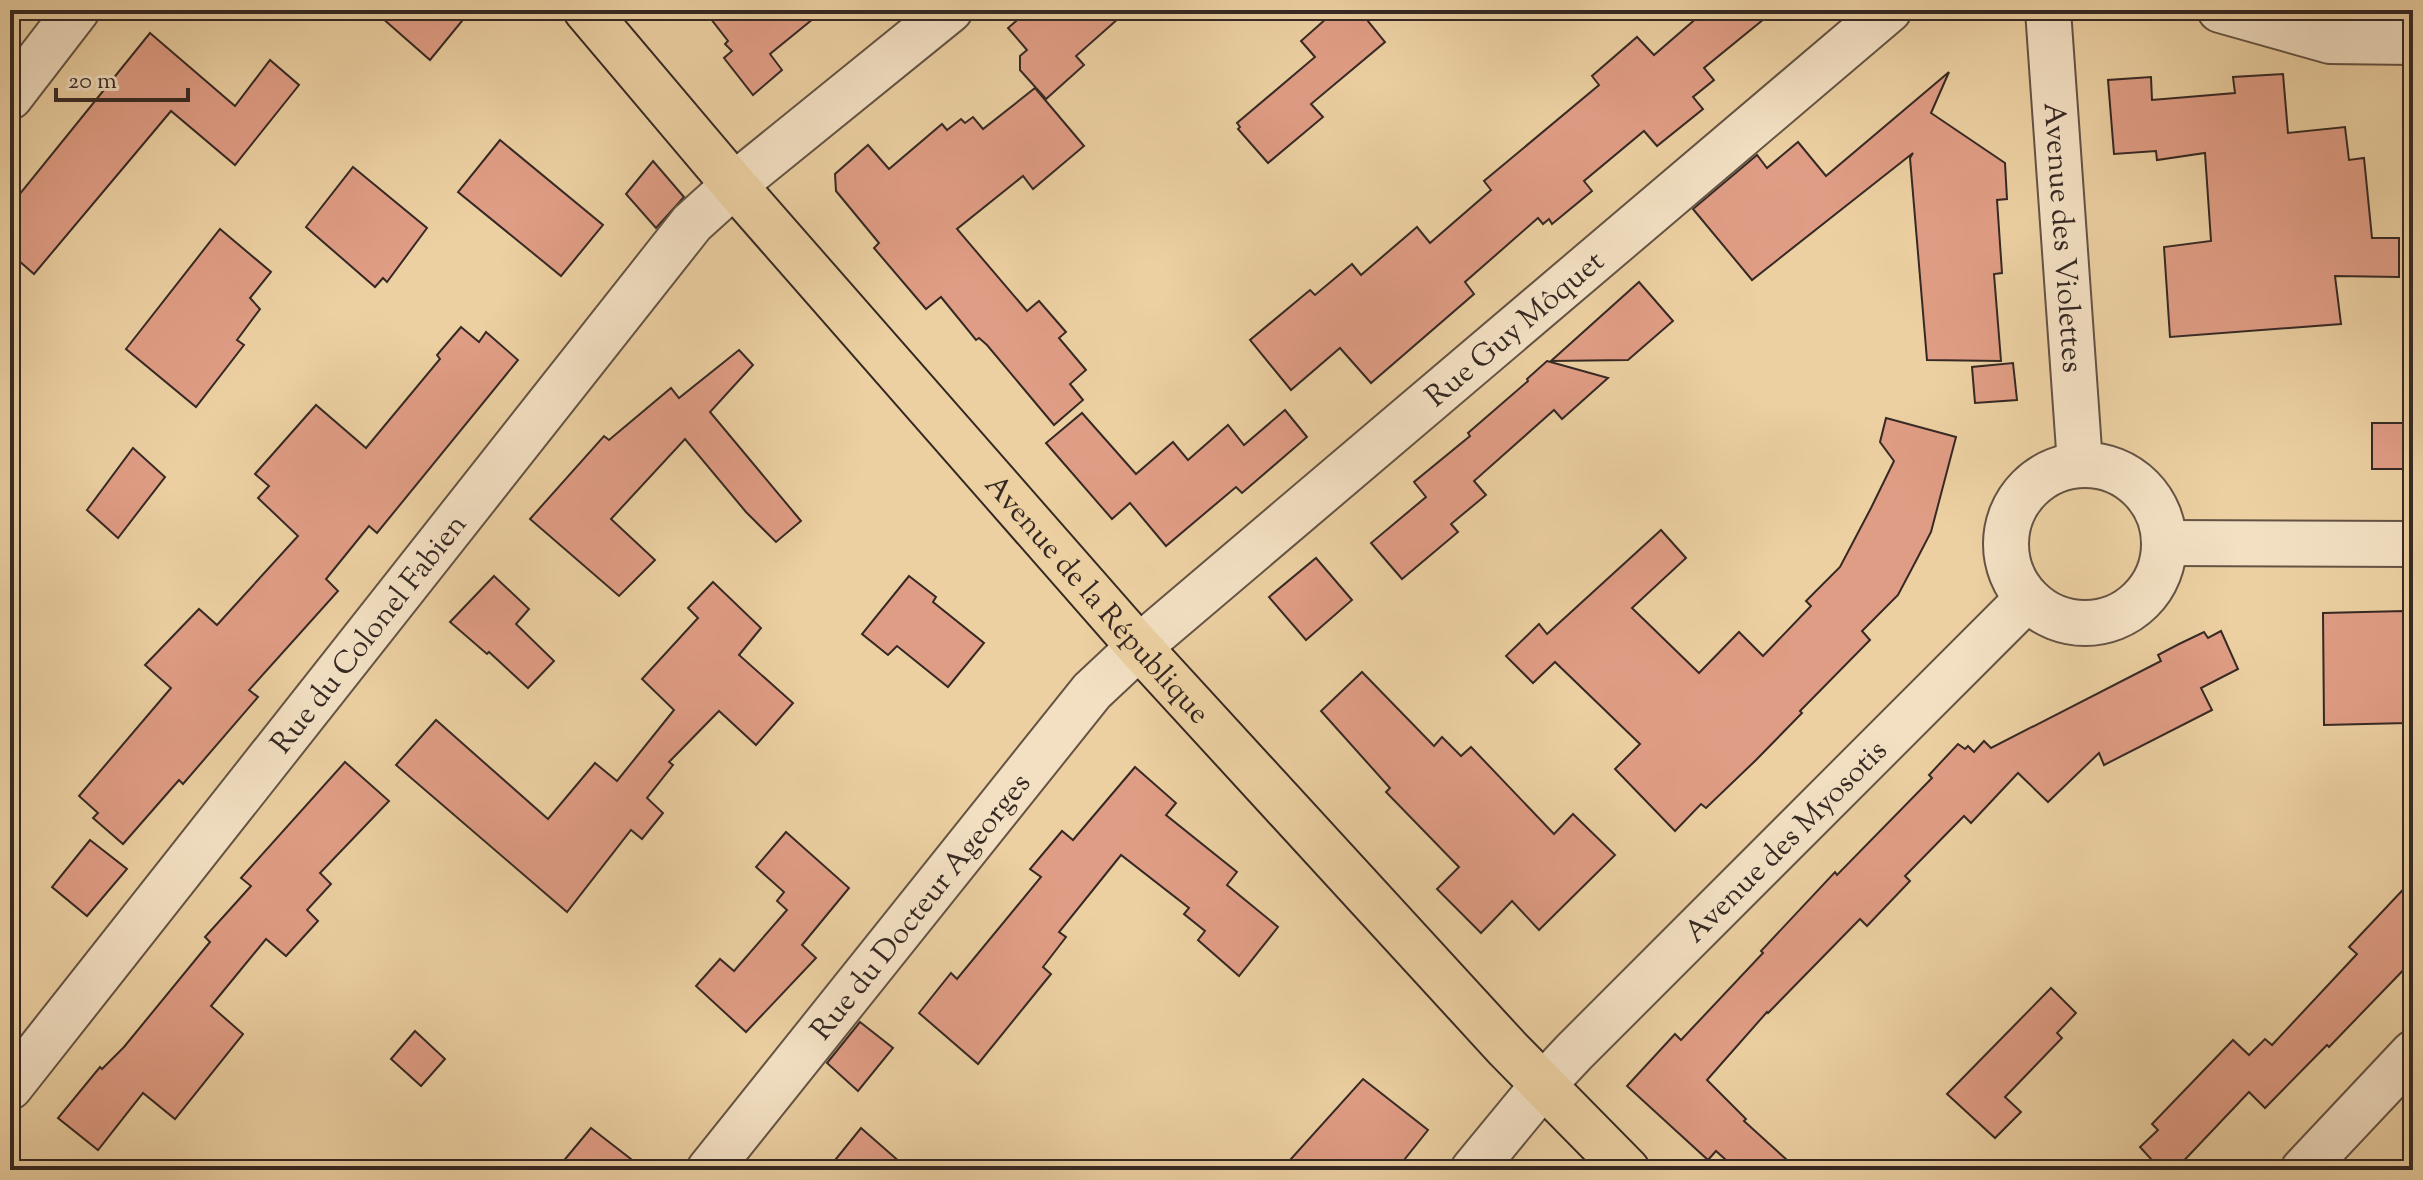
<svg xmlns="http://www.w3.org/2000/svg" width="2423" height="1180" font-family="'Sorts Mill Goudy',serif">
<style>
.building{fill:#e09d85;stroke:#362924;stroke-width:2}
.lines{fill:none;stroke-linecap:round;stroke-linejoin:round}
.minor-casing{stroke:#645344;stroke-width:48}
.major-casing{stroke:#362924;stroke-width:48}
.minor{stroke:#f3e0c3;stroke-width:44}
.major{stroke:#ecd0a2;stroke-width:44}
.labels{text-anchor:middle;stroke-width:7;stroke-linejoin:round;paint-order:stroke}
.street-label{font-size:30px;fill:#362924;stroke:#f3e0c3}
</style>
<rect width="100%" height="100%" fill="#ecd0a2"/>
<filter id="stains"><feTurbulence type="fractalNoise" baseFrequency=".0025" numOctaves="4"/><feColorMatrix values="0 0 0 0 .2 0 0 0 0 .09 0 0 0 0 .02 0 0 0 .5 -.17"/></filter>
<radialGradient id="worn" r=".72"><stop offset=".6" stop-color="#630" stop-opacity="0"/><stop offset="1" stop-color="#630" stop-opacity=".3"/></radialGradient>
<g class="building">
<polygon points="373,10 471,10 430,60"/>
<polygon points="704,10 824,10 770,54 782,70 753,95 724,58 732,51 725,44 728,41"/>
<polygon points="1029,10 1128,10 1076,56 1084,65 1046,99 1020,70 1020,56 1027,50 1008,28"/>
<polygon points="1336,10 1359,10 1385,42 1311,104 1323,117 1268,163 1238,129 1240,127 1237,123 1315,57 1301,41"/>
<polygon points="1706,10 1775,10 1704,68 1714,80 1693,97 1703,109 1657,146 1644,131 1584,181 1592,191 1552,224 1549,219 1543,224 1538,218 1465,282 1474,294 1371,383 1340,348 1291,390 1250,340 1310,290 1315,295 1352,264 1361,275 1417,227 1430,243 1491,190 1484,181 1599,85 1592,76 1637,37 1654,55"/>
<polygon points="150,33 235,106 270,60 299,85 235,165 171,111 34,274 10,253 10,206"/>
<polygon points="1949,72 1931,113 2005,163 2007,199 1997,200 2002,273 1994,274 2001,361 1927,360 1910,158 1913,153 1752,280 1693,209 1757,155 1767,168 1798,142 1826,176"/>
<polygon points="2283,74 2288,133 2345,127 2349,160 2364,158 2372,238 2399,238 2399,277 2335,276 2341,324 2170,337 2164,247 2211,241 2205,153 2157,160 2156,151 2114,154 2108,80 2151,77 2152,100 2235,93 2233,77"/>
<polygon points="1035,88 1084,146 1033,189 1023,176 957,229 1027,311 1039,301 1066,332 1059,338 1086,370 1070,384 1083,400 1054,425 987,345 979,338 976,340 941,297 926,309 874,248 879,243 836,191 835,174 868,145 889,169 942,124 947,130 961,119 965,123 973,117 983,129"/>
<polygon points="500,140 603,225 561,276 458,192"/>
<polygon points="653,161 684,197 656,228 626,194"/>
<polygon points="353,167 427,228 387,282 383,278 375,287 306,227"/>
<polygon points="220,229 271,272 250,298 260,309 237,340 244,345 196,407 126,349"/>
<polygon points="1639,282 1673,321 1628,360 1551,361"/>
<polygon points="461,327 479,342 486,332 518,360 377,533 369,526 326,579 338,591 249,690 258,697 183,784 179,780 123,844 93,818 98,813 79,796 171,688 145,665 199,609 217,625 298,536 258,498 269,486 255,474 316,405 366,448 440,359 437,355"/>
<polygon points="739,350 753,365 710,412 801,521 776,542 746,512 685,439 611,519 655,560 619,596 530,519 604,436 609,440 671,388 679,398"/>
<polygon points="1547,361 1608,378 1562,419 1554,410 1474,481 1486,495 1451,524 1458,532 1402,579 1371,543 1426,497 1414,482 1470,436 1468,433 1528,381 1527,379"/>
<polygon points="2013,363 2017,400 1975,403 1972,367"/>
<polygon points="1285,410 1307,437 1242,493 1236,487 1166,546 1130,503 1112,519 1046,443 1082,413 1136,474 1173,442 1188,460 1228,425 1244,445"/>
<polygon points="1886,418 1956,437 1931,532 1918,557 1898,595 1862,631 1870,640 1800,711 1802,713 1756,760 1706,808 1701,804 1675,831 1615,769 1640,744 1555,662 1533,683 1506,656 1539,624 1547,634 1661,530 1686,558 1632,608 1699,673 1739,632 1763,656 1811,606 1806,601 1840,567 1871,508 1894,461 1880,442"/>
<rect x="2372" y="423" width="41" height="46"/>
<polygon points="133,448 165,477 118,538 87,510"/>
<polygon points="1316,558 1352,600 1306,640 1269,597"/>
<polygon points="494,576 529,609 516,624 554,661 528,688 489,652 487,654 450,622"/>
<polygon points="909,576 936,597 933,602 984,643 948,687 897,646 888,655 862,634"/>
<polygon points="713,582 761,628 739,655 793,703 756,745 719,711 669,762 673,765 647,798 663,813 642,839 631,830 567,912 396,765 436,720 548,819 595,763 617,781 674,710 642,679 698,618 688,608"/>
<polygon points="2404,611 2407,723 2324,725 2323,613"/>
<polygon points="2221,631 2238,669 2201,688 2212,710 2104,765 2099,753 2048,802 2018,773 1971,823 1964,816 1905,876 1910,881 1867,926 1860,919 1768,1013 1767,1012 1707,1080 1746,1119 1744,1121 1798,1170 1737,1170 1716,1151 1708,1160 1627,1086 1675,1034 1681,1040 1763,953 1761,951 1835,872 1837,875 1932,778 1929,775 1958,744 1965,749 1968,746 1974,752 1984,741 1991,748 2161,661 2158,655 2179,644 2204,632 2208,638"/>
<polygon points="1362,672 1434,746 1442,737 1461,756 1471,747 1554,834 1573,814 1615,855 1539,930 1512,901 1481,933 1437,889 1459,867 1386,792 1390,788 1321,711"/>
<polygon points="345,762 389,801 320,873 331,884 307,910 318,921 286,956 266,939 211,1006 243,1034 175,1119 143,1093 98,1150 58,1118 100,1067 102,1069 124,1047 210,942 205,937 251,886 241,878"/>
<polygon points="1135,767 1176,803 1166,815 1237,872 1227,885 1278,927 1239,976 1198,940 1205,931 1184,914 1189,908 1121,855 1059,932 1066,937 1043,967 1051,974 978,1064 919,1013 951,973 957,979 1041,877 1030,869 1062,831 1073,840"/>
<polygon points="786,832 849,888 802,945 816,958 746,1032 696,986 720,959 734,971 787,910 777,901 784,892 756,867"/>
<polygon points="90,840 127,869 87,916 52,887"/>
<polygon points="2413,879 2413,960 2329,1047 2327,1045 2265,1108 2249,1092 2175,1170 2161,1170 2140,1147 2158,1130 2152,1124 2233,1040 2249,1055 2265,1039 2272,1045 2357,954 2349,947"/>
<polygon points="2051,988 2076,1013 2057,1033 2062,1038 2005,1097 2021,1112 1995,1138 1947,1094"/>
<polygon points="860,1022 893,1048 858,1091 827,1063"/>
<polygon points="415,1031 445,1059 421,1086 391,1059"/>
<polygon points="1363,1079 1428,1130 1396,1170 1281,1170"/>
<polygon points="591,1128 645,1170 556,1170"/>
<polygon points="861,1128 909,1170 827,1170"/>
</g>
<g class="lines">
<g class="minor-casing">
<g id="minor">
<path id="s1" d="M2048,10L2080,464"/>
<polyline points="2220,10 2330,41 2413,42"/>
<polyline points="10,97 77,10"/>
<circle cx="2085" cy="544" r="79"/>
<polyline points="2166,543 2413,544"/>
<path id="s2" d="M10,1087L692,223L734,185L950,10"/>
<path id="s3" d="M709,1170L1092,691L1139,647L1889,10"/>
<path id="s4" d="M1473,1170L1543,1085L1574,1052L2027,599"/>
<polyline points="2303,1170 2413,1053"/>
</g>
</g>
<g class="major-casing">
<g id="major">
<path id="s5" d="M586,10L734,185L1139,647L1507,1048L1627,1170"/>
</g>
</g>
<use href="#minor" class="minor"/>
<use href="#major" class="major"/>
</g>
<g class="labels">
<g class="street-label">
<text dy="10" stroke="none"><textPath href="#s1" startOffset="228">Avenue des Violettes</textPath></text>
<text dy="10" stroke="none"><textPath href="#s3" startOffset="1170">Rue Guy Môquet</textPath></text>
<text dy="10" stroke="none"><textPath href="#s5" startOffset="780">Avenue de la République</textPath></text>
<text dy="10" stroke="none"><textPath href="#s2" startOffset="578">Rue du Colonel Fabien</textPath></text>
<text dy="10" stroke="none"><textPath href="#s4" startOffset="454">Avenue des Myosotis</textPath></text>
<text dy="10" stroke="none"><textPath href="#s3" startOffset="338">Rue du Docteur Ageorges</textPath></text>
</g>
</g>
<rect width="2423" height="1180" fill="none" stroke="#ecd0a2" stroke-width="40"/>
<rect x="12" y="12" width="2399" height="1156" fill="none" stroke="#362924" stroke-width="4"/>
<rect x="20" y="20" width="2383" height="1140" fill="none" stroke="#362924" stroke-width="2"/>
<path d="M56 88v12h132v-12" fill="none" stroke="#362924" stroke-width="4"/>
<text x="68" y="88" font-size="24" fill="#362924" stroke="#f3e0c3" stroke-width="6" paint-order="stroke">20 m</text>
<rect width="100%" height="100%" filter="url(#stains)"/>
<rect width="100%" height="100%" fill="url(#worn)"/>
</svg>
